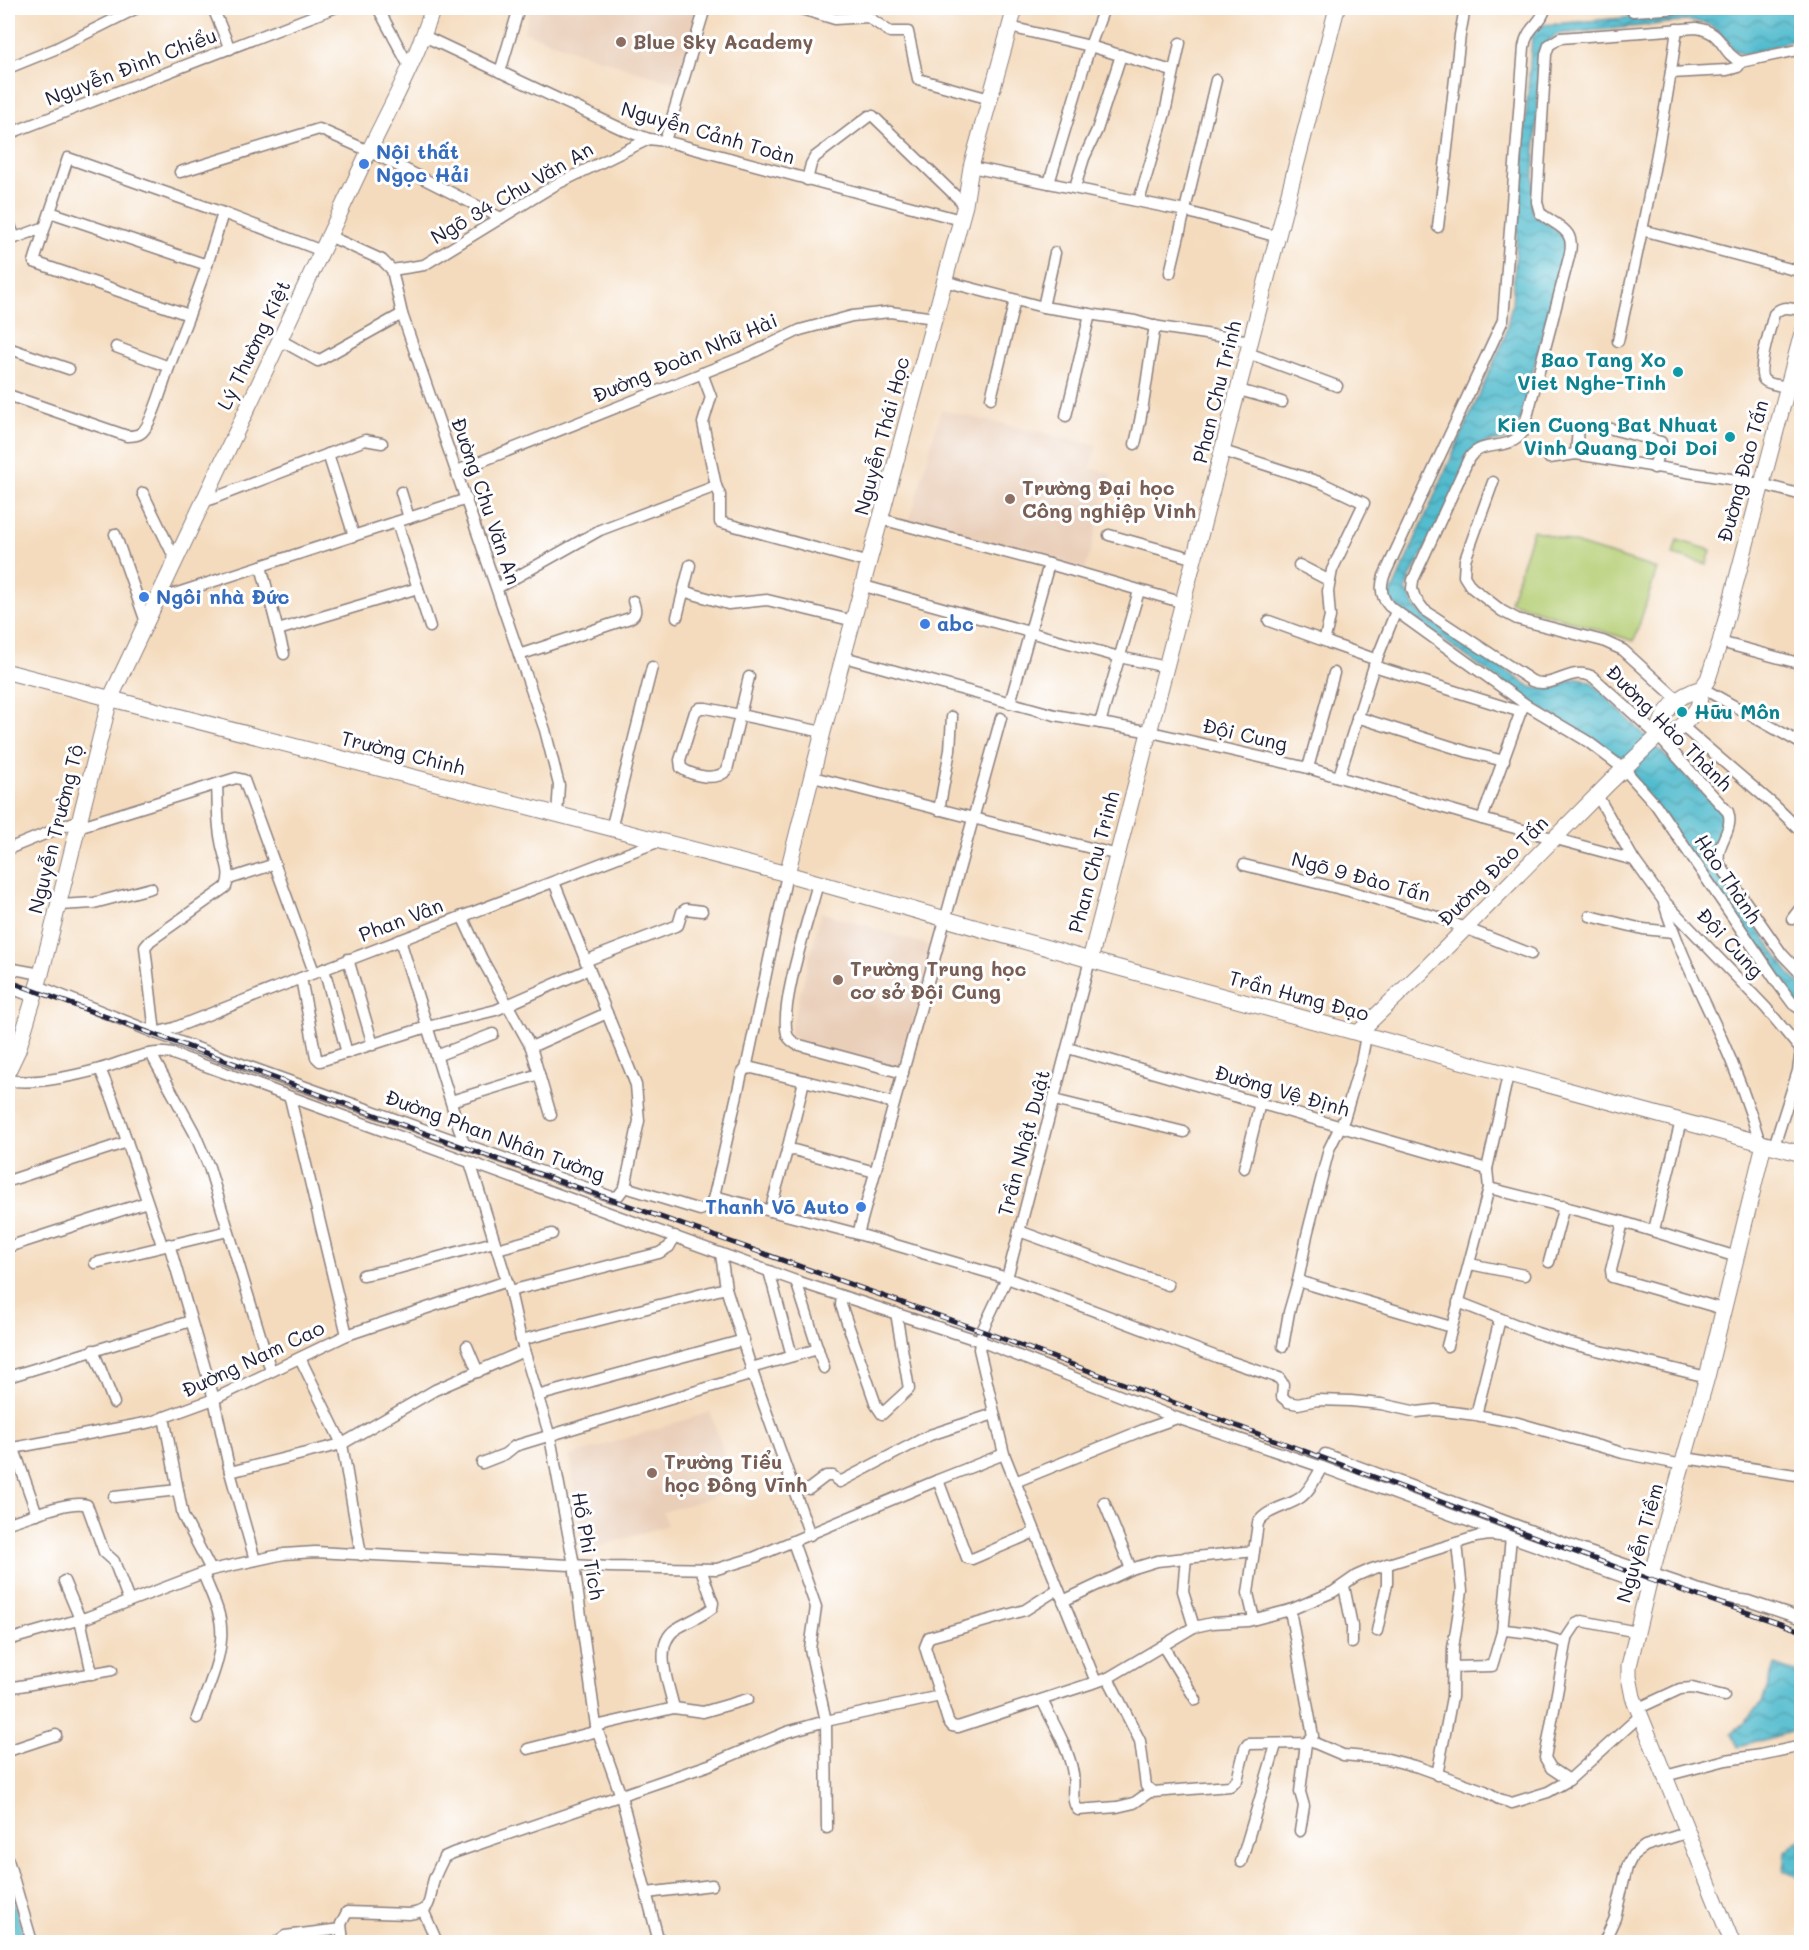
<svg xmlns="http://www.w3.org/2000/svg" width="1809" height="1950" font-family="Mali,sans-serif">
<style>
.built{fill:#e9ceb8}
.garden{fill:#b4cd72;stroke:#6b7856;stroke-width:1.5}
.water{fill:url(#water-waves);stroke:#3a6f84;stroke-width:1.5}
.lines{fill:none;stroke-linecap:round;stroke-linejoin:round}
.canal{stroke:#52bcce;stroke-width:10}
.street-casing{stroke:#8b7e7c;stroke-width:13}
.secondary-casing{stroke:#8b7e7c;stroke-width:17}
.street{stroke:#fff;stroke-width:10}
.secondary{stroke:#fff;stroke-width:15}
.rail-casing{stroke:#22223b;stroke-width:5}
.rail{stroke:#fff;stroke-width:3;stroke-dasharray:9;stroke-linecap:butt}
.education-dot{fill:#8d6e63;stroke:#fff;stroke-width:2}
.shop-dot{fill:#3f7fe0;stroke:#fff;stroke-width:2}
.culture-dot{fill:#0f9aa8;stroke:#fff;stroke-width:2}
.labels{text-anchor:middle;stroke-width:6;stroke-linejoin:round;paint-order:stroke}
.education-label{font-size:20px;font-weight:bold;fill:#785e54;stroke:#fff;text-anchor:start}
.street-label{font-size:20px;fill:#22223b;stroke:#fff}
.shop-label{font-size:20px;font-weight:bold;fill:#366cbe;stroke:#fff;text-anchor:start}
.culture-label{font-size:20px;font-weight:bold;fill:#0d838f;stroke:#fff;text-anchor:end}
</style>
<defs>
<pattern id="water-waves" width="16" height="10" patternUnits="userSpaceOnUse" patternTransform="scale(1.5)"><rect width="16" height="10" fill="#52bcce"/><path d="M0 5q4-4 8 0t8 0" fill="none" stroke="#4498a8"/></pattern>
</defs>
<rect width="100%" height="100%" fill="#fff"/>
<filter id="ink" filterUnits="userSpaceOnUse"><feTurbulence type="fractalNoise" baseFrequency=".0167" numOctaves="2"/><feDisplacementMap in="SourceGraphic" scale="12" xChannelSelector="R" yChannelSelector="G"/><feConvolveMatrix kernelMatrix="1 2 1 2 8 2 1 2 1" color-interpolation-filters="sRGB"/></filter>
<filter id="wash" filterUnits="userSpaceOnUse"><feTurbulence type="fractalNoise" baseFrequency=".008" numOctaves="4" result="noise"/><feDisplacementMap in="SourceGraphic" scale="24" xChannelSelector="R" yChannelSelector="G"/><feGaussianBlur stdDeviation="1.35" result="paint"/><feColorMatrix in="noise" values="0 0 0 0 0 0 0 0 0 0 0 0 0 0 0 0 0 1.4 0 .05"/><feComposite in="paint" operator="in"/></filter>
<g filter="url(#wash)">
<rect width="100%" height="100%" fill="#f4dbbe"/>
<g class="built">
<polygon points="531,8 700,8 678,84 578,52 524,32"/>
<polygon points="941,410 1097,445 1091,468 1111,474 1085,571 909,523"/>
<polygon points="821,912 934,947 901,1068 797,1041 790,1033"/>
<polygon points="710,1412 737,1490 663,1512 667,1525 584,1552 570,1456"/>
</g>
<g class="garden">
<polygon points="1533,530 1657,569 1634,641 1510,602"/>
<polygon points="1677,540 1711,550 1707,564 1673,555"/>
</g>
<g class="water">
<path d="M1738,8H1801V38L1745,55C1727,51 1725,31 1707,24C1690,18 1668,23 1651,25C1620,28 1589,31 1558,34L1546,43L1540,60L1532,212C1545,227 1568,229 1565,252L1516,435L1511,439L1483,443L1409,579L1406,590L1417,610L1427,618L1531,687C1539,689 1547,690 1555,688C1571,683 1573,672 1592,683L1721,811L1726,820C1721,838 1709,848 1716,868L1791,976L1801,985V1006L1794,1002L1622,760L1528,700L1391,603L1390,596L1504,339L1512,304L1532,35L1542,25Z"/>
<polygon points="1775,1665 1801,1674 1801,1729 1738,1747 1732,1734 1762,1703"/>
<polygon points="1801,1839 1801,1878 1784,1871 1786,1852"/>
</g>
<g class="lines">
<polyline class="canal" points="8,1898 21,1942"/>
</g>
</g>
<g filter="url(#ink)">
<g class="lines">
<g class="street-casing">
<g id="street">
<polyline points="213,8 230,49"/>
<polyline points="378,8 410,68"/>
<polyline points="798,8 835,19 868,17 890,32 908,32 918,79 990,99"/>
<path d="M1545,8C1543,23 1527,26 1524,47L1503,320L1384,576C1380,587 1381,597 1389,606L1525,704L1587,741L1624,769L1656,805L1779,985L1793,1004L1802,1010"/>
<polyline points="1629,8 1633,11 1682,8"/>
<polyline points="1010,27 1090,46 1172,71"/>
<polyline points="424,36 624,130 649,139 665,141 961,220"/>
<path d="M1802,49L1741,62C1720,53 1725,32 1696,28L1560,38L1549,45L1546,54L1537,202L1540,213C1558,227 1577,229 1569,257L1523,432C1508,453 1484,438 1469,458L1413,580L1412,589L1415,598L1424,610L1532,681C1554,690 1571,665 1593,677L1658,736L1728,812C1735,831 1713,845 1720,865L1782,954L1802,975"/>
<polyline points="8,68 55,49 137,8"/>
<polyline points="500,72 519,8"/>
<polyline points="1671,73 1727,70 1738,67 1741,62"/>
<polyline points="8,134 334,8"/>
<polyline points="665,141 705,8"/>
<polyline points="971,167 1185,211 1278,237"/>
<polyline points="180,172 319,129 369,151 501,218"/>
<polyline points="807,180 811,164 815,157 869,116 873,116 965,205"/>
<polyline points="1049,183 1090,46 1104,8"/>
<polyline points="1075,187 1084,158 1097,130 1121,55"/>
<polyline points="1139,201 1165,113 1180,43"/>
<polyline points="223,213 322,251"/>
<polyline points="8,220 15,238 8,241"/>
<polyline points="45,227 34,262 189,315 207,265"/>
<polyline points="1438,227 1460,35 1465,8"/>
<polyline points="1642,230 1802,272"/>
<polyline points="329,236 382,260 392,270 402,314 545,730 559,785 557,815"/>
<polyline points="15,238 45,227 68,158 223,213 207,265 50,212"/>
<polyline points="392,270 424,265 555,185 649,139"/>
<polyline points="1170,273 1216,80"/>
<polyline points="944,281 1043,307 1135,321 1153,326 1251,341"/>
<polyline points="1043,307 1055,253"/>
<polyline points="280,340 318,361 402,314"/>
<path d="M1618,341C1641,238 1663,134 1677,29"/>
<polyline points="116,347 169,367 189,315"/>
<polyline points="8,348 69,369"/>
<polyline points="1248,353 1337,386"/>
<polyline points="702,373 711,397 703,423 716,486 720,495 720,522 870,563"/>
<path d="M1787,387C1780,385 1769,385 1764,380C1756,372 1771,326 1774,314C1782,305 1791,308 1802,311"/>
<polyline points="1239,390 1282,402"/>
<path d="M8,395L127,436C132,436 137,436 141,433C151,427 164,381 169,367"/>
<polyline points="991,398 1015,300"/>
<polyline points="1066,416 1090,314"/>
<polyline points="1608,428 1661,442 1654,468"/>
<path d="M1135,444C1145,405 1148,365 1155,326"/>
<polyline points="1223,451 1322,483 1364,503 1332,570 1328,591 1330,617 1325,638 1329,643 1377,660"/>
<polyline points="328,454 354,536"/>
<polyline points="1576,454 1578,427"/>
<polyline points="1549,458 1576,454 1761,484 1802,495"/>
<polyline points="457,471 748,355 800,330 852,316 890,312 935,318"/>
<polyline points="1493,482 1465,560 1464,576 1471,587 1502,611 1517,619 1603,641 1623,650 1677,699"/>
<polyline points="401,492 409,518"/>
<polyline points="143,493 175,559"/>
<polyline points="201,503 365,440 382,443"/>
<polyline points="881,519 1049,564 1184,603"/>
<polyline points="397,522 430,627"/>
<polyline points="115,534 146,622"/>
<polyline points="1109,535 1195,559"/>
<polyline points="1299,565 1330,581"/>
<polyline points="261,566 284,654"/>
<polyline points="864,586 1119,657 1167,667"/>
<polyline points="497,588 600,530 716,486"/>
<polyline points="683,591 728,604 767,600 854,621"/>
<polyline points="156,600 467,499"/>
<polyline points="677,617 690,565"/>
<polyline points="1269,621 1327,642"/>
<polyline points="278,630 418,588"/>
<polyline points="1720,642 1802,664"/>
<path d="M519,655L630,618C638,614 635,608 633,601"/>
<polyline points="844,657 1055,715 1151,732 1308,768 1482,819 1634,860"/>
<polyline points="1374,666 1518,711 1521,711 1525,704"/>
<path d="M749,677L727,770C716,782 693,776 681,768L680,760L695,712L700,708H706L823,732"/>
<polyline points="1702,688 1802,744"/>
<polyline points="1010,703 1049,564"/>
<polyline points="1357,717 1468,752 1504,761"/>
<polyline points="1100,723 1139,591"/>
<polyline points="1682,726 1774,805 1802,832"/>
<polyline points="1308,768 1334,673"/>
<polyline points="1339,776 1374,666 1396,611"/>
<polyline points="813,777 1118,855"/>
<path d="M217,784C218,803 217,823 221,841C223,857 233,871 226,887L150,941L145,947L155,1033L174,1028L301,978L660,841"/>
<polyline points="1597,795 1634,860 1663,900 1766,1008 1801,1050"/>
<polyline points="939,810 950,750 952,717"/>
<polyline points="1482,819 1521,711"/>
<polyline points="78,827 236,778 244,780 314,972"/>
<polyline points="611,829 652,667"/>
<polyline points="8,849 79,820"/>
<polyline points="1244,865 1349,891 1437,917 1531,954"/>
<polyline points="229,879 275,864"/>
<polyline points="554,882 636,1085 639,1121 625,1187"/>
<path d="M818,883C810,915 779,1005 787,1034C788,1039 792,1041 796,1044L903,1073"/>
<path d="M1664,903C1678,949 1700,991 1720,1035C1736,1070 1749,1106 1760,1143"/>
<polyline points="59,905 94,903 151,888"/>
<polyline points="462,916 482,959 531,1047 551,1115"/>
<polyline points="1590,916 1643,929 1673,932"/>
<polyline points="1792,919 1802,906"/>
<polyline points="400,940 464,1144"/>
<polyline points="348,959 373,1045"/>
<polyline points="1090,960 1007,1278 982,1331 979,1349 1004,1454 1096,1682"/>
<polyline points="585,961 678,925 682,912 686,909 702,911"/>
<polyline points="8,968 41,974"/>
<polyline points="324,969 347,1053"/>
<polyline points="301,978 316,1057 320,1061 427,1027 496,1010 589,969"/>
<polyline points="38,986 155,1033 612,1197 618,1196 625,1187 700,1210 710,1206 714,1196 858,1234 1007,1278 1217,1357 1279,1378 1283,1384 1282,1397 1288,1402 1298,1404 1317,1400 1351,1401 1381,1404 1417,1412 1435,1410 1476,1415 1518,1423 1623,1453 1683,1465"/>
<polyline points="8,987 34,997"/>
<polyline points="531,1047 607,1013"/>
<polyline points="1068,1048 1487,1169"/>
<polyline points="151,1054 194,1132 209,1167 271,1371"/>
<polyline points="436,1056 493,1034"/>
<polyline points="100,1069 113,1100 162,1245"/>
<polyline points="746,1069 787,874"/>
<path d="M8,1080C33,1085 74,1076 100,1069C123,1063 149,1048 173,1054L796,1281L980,1341L1177,1418L1322,1467L1511,1537L1502,1632"/>
<polyline points="290,1098 347,1335"/>
<polyline points="1054,1100 1184,1132"/>
<polyline points="451,1101 539,1074"/>
<polyline points="1774,1146 1798,1071 1801,1050"/>
<polyline points="787,1151 804,1081"/>
<polyline points="470,1162 510,1291 521,1340 550,1437 574,1565 596,1726 621,1796 659,1942"/>
<polyline points="1244,1168 1260,1103"/>
<polyline points="8,1181 127,1142"/>
<polyline points="1489,1188 1623,1222 1737,1257"/>
<polyline points="714,1196 742,1073 746,1069 752,1068 894,1103"/>
<polyline points="770,1211 787,1151 794,1150 875,1172"/>
<polyline points="1623,1222 1611,1270 1612,1277 1723,1309"/>
<polyline points="1654,1230 1681,1121"/>
<polyline points="1019,1231 1168,1285"/>
<polyline points="858,1234 1001,718"/>
<polyline points="169,1244 214,1399 230,1472 255,1560"/>
<polyline points="8,1247 147,1202"/>
<polyline points="497,1249 552,1234"/>
<polyline points="721,1254 726,1288"/>
<polyline points="1549,1262 1564,1206"/>
<polyline points="95,1263 228,1231"/>
<polyline points="1470,1264 1524,1275"/>
<polyline points="769,1271 792,1356"/>
<polyline points="363,1275 399,1268 494,1242"/>
<polyline points="796,1281 824,1368"/>
<polyline points="1298,1281 1451,1327"/>
<polyline points="510,1291 659,1253 669,1247 675,1236"/>
<polyline points="842,1296 841,1305 876,1405 882,1414 909,1389 896,1313"/>
<polyline points="1458,1302 1537,1333 1568,1343 1707,1377"/>
<polyline points="521,1340 726,1288 753,1374 810,1535"/>
<polyline points="467,1346 478,1372"/>
<polyline points="1283,1346 1289,1312 1298,1281 1307,1235 1329,1149 1344,1119 1361,1062 1366,1036"/>
<polyline points="1447,1346 1489,1188 1487,1169 1508,1075"/>
<polyline points="93,1350 114,1403"/>
<polyline points="300,1358 342,1444 361,1555"/>
<polyline points="751,1368 818,1349"/>
<polyline points="8,1377 191,1321"/>
<polyline points="537,1396 744,1340"/>
<polyline points="1476,1415 1500,1319"/>
<polyline points="164,1417 183,1516 211,1570"/>
<polyline points="8,1449 151,1422 214,1399 347,1335 507,1281"/>
<polyline points="14,1449 37,1514"/>
<polyline points="1325,1454 1580,1549 1697,1589 1723,1597 1748,1601 1802,1619"/>
<polyline points="1685,1458 1802,1476"/>
<polyline points="482,1463 505,1454 515,1446 753,1374"/>
<polyline points="230,1472 342,1444 435,1390 524,1351"/>
<polyline points="938,1480 967,1558 972,1559 1035,1532"/>
<polyline points="1015,1482 1143,1430 1177,1418"/>
<polyline points="809,1489 826,1476 833,1476 837,1480 840,1482 930,1435 994,1414"/>
<polyline points="114,1497 178,1490"/>
<polyline points="1104,1502 1131,1569"/>
<path d="M8,1523C26,1518 70,1499 87,1505L104,1552L114,1561L129,1601"/>
<polyline points="793,1542 816,1607 810,1649 826,1721 827,1828"/>
<polyline points="1186,1557 1183,1591 1194,1627"/>
<polyline points="64,1581 80,1619 92,1674"/>
<polyline points="1344,1586 1352,1626 1352,1643"/>
<polyline points="1058,1589 1025,1610 929,1637 925,1647 948,1721 952,1726 958,1727 1108,1678 1194,1627 1212,1623 1248,1621 1290,1610 1333,1592 1356,1576 1372,1569 1476,1537 1489,1535 1511,1537 1648,1586"/>
<polyline points="1063,1601 1131,1569 1157,1561 1254,1551"/>
<path d="M1254,1619L1248,1593L1258,1523C1266,1509 1287,1507 1300,1498C1310,1491 1316,1477 1322,1467"/>
<polyline points="1377,1631 1387,1584 1387,1564"/>
<polyline points="1567,1639 1545,1758 1551,1768 1569,1780"/>
<polyline points="8,1640 88,1617 211,1570 284,1554 315,1552 610,1567 717,1569 753,1558 938,1480 1004,1454"/>
<polyline points="1163,1646 1196,1700"/>
<polyline points="1452,1667 1492,1666 1502,1632 1505,1630 1532,1633 1564,1642 1576,1624 1582,1621 1637,1632"/>
<polyline points="1108,1678 1140,1741 1146,1786 1153,1792 1230,1786 1237,1780 1245,1748 1248,1744 1306,1743 1313,1736 1290,1610"/>
<polyline points="8,1688 112,1670"/>
<path d="M1042,1700C1053,1723 1069,1748 1073,1774C1075,1786 1070,1800 1078,1810L1117,1807L1134,1803L1151,1791"/>
<path d="M674,1708C669,1685 652,1645 676,1629C687,1622 701,1617 712,1608L713,1603L701,1569"/>
<polyline points="1639,1708 1680,1689 1692,1688 1724,1696"/>
<path d="M197,1718C206,1692 224,1655 221,1627C220,1609 209,1590 203,1573"/>
<polyline points="596,1726 674,1708 703,1712 748,1699"/>
<polyline points="1310,1741 1343,1755 1388,1759 1418,1767 1485,1791 1499,1799 1512,1803 1548,1792 1569,1780 1641,1715"/>
<polyline points="528,1749 598,1731"/>
<polyline points="8,1751 56,1735"/>
<polyline points="1437,1775 1452,1697 1453,1648 1462,1591 1457,1543"/>
<polyline points="1665,1776 1726,1760 1760,1755 1802,1746"/>
<polyline points="1300,1831 1304,1806 1300,1792 1306,1743"/>
<polyline points="8,1860 32,1942"/>
<polyline points="1241,1862 1276,1745"/>
<polyline points="647,1893 712,1885"/>
<polyline points="423,1910 437,1942"/>
<polyline points="277,1942 285,1936 341,1929"/>
<path d="M343,1942L341,1924L347,1912L409,1914C435,1911 428,1898 434,1879C437,1871 441,1864 444,1857L453,1853L709,1765L787,1732L826,1721L940,1696"/>
<polyline points="1604,1942 1615,1918 1627,1867 1633,1855 1645,1846 1689,1832"/>
</g>
</g>
<g class="secondary-casing">
<g id="secondary">
<polyline points="8,672 787,874 1090,960 1802,1154"/>
<path d="M1658,736C1661,711 1678,695 1702,688"/>
<polyline points="787,874 823,732 965,205 971,167 1015,8"/>
<polyline points="1090,960 1337,8"/>
<polyline points="1358,1033 1424,970 1609,783 1658,736 1675,732 1689,719 1698,707 1702,688 1708,679 1720,642 1802,333"/>
<path d="M8,1071L18,1050L41,974L110,699L369,151C392,104 417,58 433,8"/>
<polyline points="1732,1942 1633,1697 1629,1677 1629,1666 1648,1586 1707,1377 1764,1144"/>
</g>
</g>
<use href="#street" class="street"/>
<use href="#secondary" class="secondary"/>
<g class="rail-casing">
<polyline id="rail" points="8,981 466,1148 982,1331 1651,1580 1802,1631"/>
</g>
<use href="#rail" class="rail"/>
</g>
</g>
<g class="education-dot">
<circle cx="621" cy="42" r="6"/>
<circle cx="1010" cy="499" r="6"/>
<circle cx="838" cy="980" r="6"/>
<circle cx="652" cy="1473" r="6"/>
</g>
<g class="shop-dot">
<circle cx="364" cy="164" r="6"/>
<circle cx="144" cy="597" r="6"/>
<circle cx="925" cy="624" r="6"/>
<circle cx="861" cy="1207" r="6"/>
</g>
<g class="culture-dot">
<circle cx="1678" cy="372" r="6"/>
<circle cx="1730" cy="437" r="6"/>
<circle cx="1682" cy="712" r="6"/>
</g>
<g class="labels">
<g class="education-label">
<text x="633" y="49">Blue Sky Academy</text>
<text x="1022" y="495">Trường Đại học<tspan x="1022" dy="23">Công nghiệp Vinh</tspan></text>
<text x="850" y="976">Trường Trung học<tspan x="850" dy="23">cơ sở Đội Cung</tspan></text>
<text x="664" y="1469">Trường Tiểu<tspan x="664" dy="23">học Đông Vĩnh</tspan></text>
</g>
<g class="street-label">
<text transform="translate(131 67) rotate(-21)" y="7">Nguyễn Đình Chiểu</text>
<text transform="translate(708 133) rotate(16)" y="7">Nguyễn Cảnh Toàn</text>
<text transform="translate(512 193) rotate(-30)" y="7">Ngõ 34 Chu Văn An</text>
<text transform="translate(254 345) rotate(-64)" y="7">Lý Thường Kiệt</text>
<text transform="translate(685 358) rotate(-23)" y="7">Đường Đoàn Nhữ Hài</text>
<text transform="translate(1217 392) rotate(-76)" y="7">Phan Chu Trinh</text>
<text transform="translate(882 436) rotate(-75)" y="7">Nguyễn Thái Học</text>
<text transform="translate(1743 471) rotate(-75)" y="7">Đường Đào Tấn</text>
<text transform="translate(486 501) rotate(71)" y="7">Đường Chu Văn An</text>
<text transform="translate(1669 728) rotate(45)" y="7">Đường Hào Thành</text>
<text transform="translate(1245 735) rotate(13)" y="7">Đội Cung</text>
<text transform="translate(403 753) rotate(14)" y="7">Trường Chinh</text>
<text transform="translate(56 829) rotate(-76)" y="7">Nguyễn Trường Tộ</text>
<text transform="translate(1094 862) rotate(-75)" y="7">Phan Chu Trinh</text>
<text transform="translate(1493 871) rotate(-45)" y="7">Đường Đào Tấn</text>
<text transform="translate(1361 877) rotate(15)" y="7">Ngõ 9 Đào Tấn</text>
<text transform="translate(1728 879) rotate(56)" y="7">Hào Thành</text>
<text transform="translate(401 920) rotate(-21)" y="7">Phan Vân</text>
<text transform="translate(1730 943) rotate(47)" y="7">Đội Cung</text>
<text transform="translate(1299 996) rotate(15)" y="7">Trần Hưng Đạo</text>
<text transform="translate(1282 1091) rotate(16)" y="7">Đường Vệ Định</text>
<text transform="translate(495 1136) rotate(20)" y="7">Đường Phan Nhân Tường</text>
<text transform="translate(1024 1143) rotate(-75)" y="7">Trần Nhật Duật</text>
<text transform="translate(253 1359) rotate(-25)" y="7">Đường Nam Cao</text>
<text transform="translate(1640 1543) rotate(-74)" y="7">Nguyễn Tiềm</text>
<text transform="translate(588 1546) rotate(80)" y="7">Hồ Phi Tích</text>
</g>
<g class="shop-label">
<text x="376" y="159">Nội thất<tspan x="376" dy="23">Ngọc Hải</tspan></text>
<text x="156" y="604">Ngôi nhà Đức</text>
<text x="937" y="631">abc</text>
<text x="849" y="1214" text-anchor="end">Thanh Võ Auto</text>
</g>
<g class="culture-label">
<text x="1666" y="367">Bao Tang Xo<tspan x="1666" dy="23">Viet Nghe-Tinh</tspan></text>
<text x="1718" y="432">Kien Cuong Bat Nhuat<tspan x="1718" dy="23">Vinh Quang Doi Doi</tspan></text>
<text x="1694" y="719" text-anchor="start">Hữu Môn</text>
</g>
</g>
<rect width="1809" height="1950" fill="none" stroke="#fff" stroke-width="30"/>
</svg>
